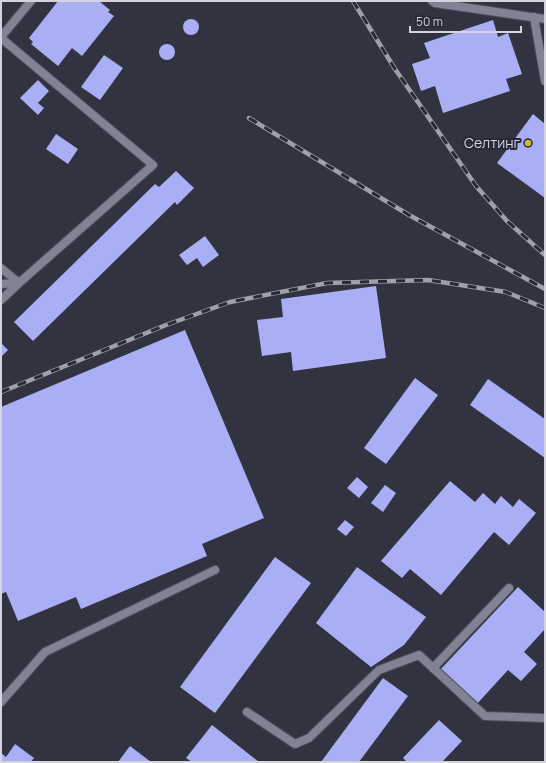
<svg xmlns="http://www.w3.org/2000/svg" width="546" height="763" font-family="Manrope,sans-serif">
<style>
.building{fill:#aaaff5}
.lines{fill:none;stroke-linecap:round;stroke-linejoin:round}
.lane-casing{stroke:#4d4e5a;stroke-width:10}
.lane{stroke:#818394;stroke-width:8}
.rail-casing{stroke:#9ea0ab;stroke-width:4.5}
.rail{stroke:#272937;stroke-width:3;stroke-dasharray:9;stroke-linecap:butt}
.poi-dot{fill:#ccb938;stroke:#272937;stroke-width:1.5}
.labels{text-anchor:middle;stroke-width:4;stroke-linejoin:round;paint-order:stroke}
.poi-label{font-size:14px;fill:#d3d4de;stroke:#272937;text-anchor:end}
</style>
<rect width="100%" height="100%" fill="#313341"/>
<g class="building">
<polygon points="58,1 99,1 110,10 108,12 114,16 82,56 72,48 58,66 31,44 33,42 29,38"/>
<circle cx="191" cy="27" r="8"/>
<polygon points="493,20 498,37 508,33 522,74 506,79 510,91 443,113 435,86 421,91 412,64 430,58 424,43"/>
<circle cx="167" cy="52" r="8"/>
<polygon points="104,55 123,68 100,100 81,87"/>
<polygon points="38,80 49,91 38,103 44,108 38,115 20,98"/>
<polygon points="533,114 545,124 545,198 497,163"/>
<polygon points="56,134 78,149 68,164 46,149"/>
<polygon points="176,171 194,188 177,205 175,202 33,341 14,322 155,184 159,187"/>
<polygon points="205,236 219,255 203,267 197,258 187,265 179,255"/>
<polygon points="376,286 386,358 293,371 291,352 262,356 257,320 283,317 281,299"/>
<polygon points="185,330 264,518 202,544 207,556 81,609 76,597 18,621 6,592 1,594 1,407"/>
<polygon points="1,343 8,350 1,357"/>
<polygon points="415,378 438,395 386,464 364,448"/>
<polygon points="488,379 545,419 545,458 470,405"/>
<polygon points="357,477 368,487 359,498 347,488"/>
<polygon points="450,481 475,502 483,493 495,504 501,496 513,507 519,499 536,513 509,545 494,532 441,595 410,569 402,578 381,561"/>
<polygon points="385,485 396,493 383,512 371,503"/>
<polygon points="345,520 354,527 346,536 337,529"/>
<polygon points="275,557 311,583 215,713 180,687"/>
<polygon points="357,567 426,617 404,645 371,667 316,623"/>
<polygon points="518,587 545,612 545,629 524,652 537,664 521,681 508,670 476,705 439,671"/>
<polygon points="383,678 408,696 359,762 321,762"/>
<polygon points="439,720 462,741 442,762 407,762 403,758"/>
<polygon points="212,725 259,762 192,762 186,758"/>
<polygon points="15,744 34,758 31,762 1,762 1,753 6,757"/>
<polygon points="130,746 151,762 118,762"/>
</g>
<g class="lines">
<g class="lane-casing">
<g id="lane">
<polyline points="432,1 435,3 545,19"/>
<polyline points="534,17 545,81"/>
<polyline points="1,37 31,1"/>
<polyline points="1,38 153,165 19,283 1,284"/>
<polyline points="1,268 19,283 1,300"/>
<polyline points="433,668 509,588"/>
<polyline points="1,702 45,652 215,570"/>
<polyline points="247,712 295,744 309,738 379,670 419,655 485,716 545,718"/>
</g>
</g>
<use href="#lane" class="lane"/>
<g class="rail-casing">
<g id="rail">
<polyline points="353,1 395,69 476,186 507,221 545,255"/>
<polyline points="249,118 409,215 545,289"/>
<polyline points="1,392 166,325 230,302 327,283 428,280 506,292 545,308"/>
</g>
</g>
<use href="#rail" class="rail"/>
</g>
<circle class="poi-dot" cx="528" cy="143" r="4"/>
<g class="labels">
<g class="poi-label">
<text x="520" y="148">Селтинг</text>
</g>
</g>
<rect width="546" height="763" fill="none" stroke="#d3d4de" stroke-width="4"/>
<path d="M410 26v6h111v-6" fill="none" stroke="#d3d4de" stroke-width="2"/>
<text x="416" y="26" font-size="12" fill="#d3d4de" stroke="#272937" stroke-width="3" paint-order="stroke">50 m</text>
</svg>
